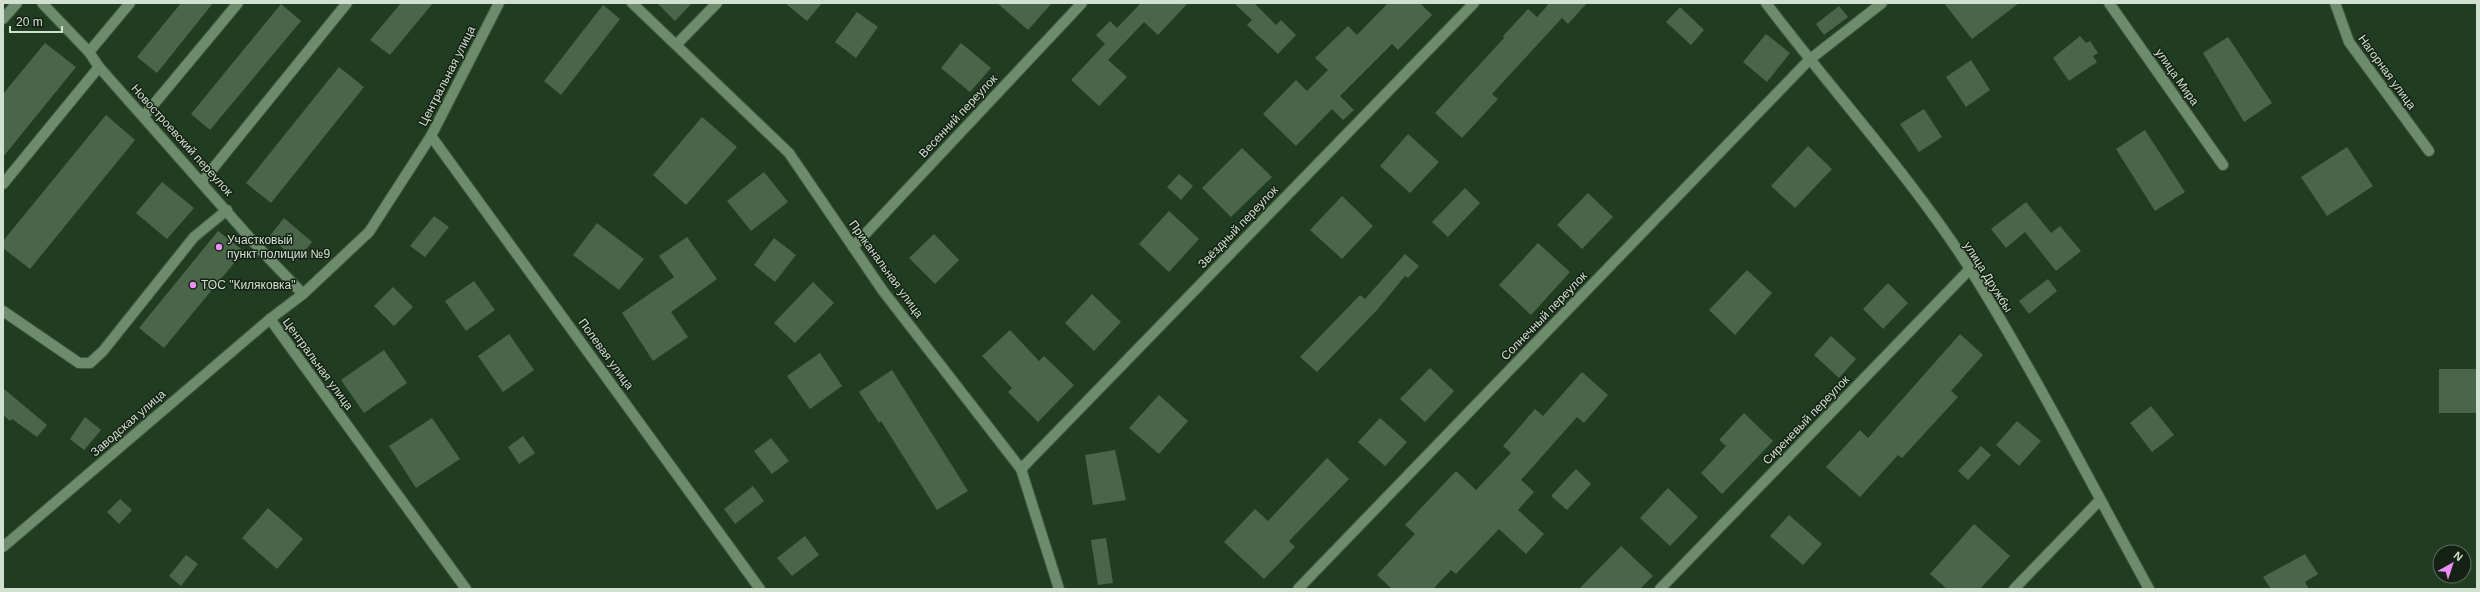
<svg xmlns="http://www.w3.org/2000/svg" width="2480" height="592" font-family="Helvetica,sans-serif">
<style>
.building{fill:#496748}
.lines{fill:none;stroke-linecap:round;stroke-linejoin:round}
.lane-casing{stroke:#405940;stroke-width:12}
.street-casing{stroke:#405940;stroke-width:12}
.secondary-casing{stroke:#405940;stroke-width:12}
.lane{stroke:#6d8c6c;stroke-width:10}
.street{stroke:#6d8c6c;stroke-width:10}
.secondary{stroke:#6d8c6c;stroke-width:10}
.poi-dot{fill:#ee8cf8;stroke:#142114;stroke-width:1.5}
.labels{text-anchor:middle;stroke-width:3;stroke-linejoin:round;paint-order:stroke}
.street-label{font-size:12px;fill:#d0e1cf;stroke:#142114}
.poi-label{font-size:12px;fill:#d0e1cf;stroke:#142114;text-anchor:start}
</style>
<rect width="100%" height="100%" fill="#213d21"/>
<g class="building">
<polygon points="181,3 213,3 157,73 137,57"/>
<polygon points="401,3 433,3 390,55 370,40"/>
<polygon points="657,3 692,3 675,21"/>
<polygon points="785,3 822,3 807,21"/>
<polygon points="997,3 1052,3 1028,30"/>
<polygon points="1141,3 1188,3 1158,35 1144,22 1108,60 1127,77 1099,106 1071,80 1105,44 1096,35 1110,21 1117,28"/>
<polygon points="1234,3 1254,3 1276,25 1281,20 1296,35 1278,54 1247,25 1252,20"/>
<polygon points="1388,3 1420,3 1432,15 1398,50 1392,44 1340,96 1354,110 1343,120 1332,109 1296,146 1263,114 1296,80 1307,91 1328,70 1315,58 1348,26 1357,35"/>
<polygon points="1545,3 1587,3 1568,24 1562,18 1492,94 1498,99 1462,138 1435,113 1504,38 1503,36 1528,9 1537,17 1548,5"/>
<polygon points="1944,3 2019,3 1972,39"/>
<polygon points="281,4 301,21 210,130 191,114"/>
<polygon points="603,5 620,19 561,95 544,81"/>
<polygon points="1839,6 1848,17 1824,35 1816,24"/>
<polygon points="1680,7 1704,30 1691,45 1666,22"/>
<polygon points="857,12 878,27 856,58 835,42"/>
<polygon points="1766,34 1790,53 1767,82 1743,62"/>
<polygon points="2080,36 2086,43 2090,41 2098,53 2093,56 2097,62 2069,81 2053,58"/>
<polygon points="2228,37 2272,103 2244,122 2203,53"/>
<polygon points="45,43 76,67 3,157 3,94"/>
<polygon points="961,43 991,68 970,92 941,68"/>
<polygon points="1971,60 1990,90 1966,107 1946,77"/>
<polygon points="339,67 364,87 271,203 246,183"/>
<polygon points="1924,109 1942,137 1919,152 1900,124"/>
<polygon points="106,115 135,140 30,269 3,248 3,241"/>
<polygon points="702,117 737,147 686,205 653,175"/>
<polygon points="2145,130 2185,192 2155,211 2116,149"/>
<polygon points="1408,134 1439,162 1410,193 1380,166"/>
<polygon points="1808,146 1832,169 1795,208 1771,186"/>
<polygon points="2347,147 2373,186 2327,216 2301,177"/>
<polygon points="1242,148 1272,177 1231,217 1202,188"/>
<polygon points="764,172 788,202 751,231 727,201"/>
<polygon points="1179,174 1193,186 1181,200 1167,187"/>
<polygon points="162,182 194,208 167,239 136,213"/>
<polygon points="1465,188 1480,203 1448,237 1432,222"/>
<polygon points="1588,193 1613,217 1582,249 1557,225"/>
<polygon points="1342,196 1373,226 1342,259 1310,230"/>
<polygon points="2026,202 2051,233 2060,226 2081,251 2056,271 2025,232 2006,248 1991,229"/>
<polygon points="1169,211 1199,239 1169,272 1139,244"/>
<polygon points="434,216 449,227 425,257 410,246"/>
<polygon points="284,218 312,242 297,260 269,237"/>
<polygon points="597,223 644,259 619,290 573,255"/>
<polygon points="218,231 244,251 164,348 139,328"/>
<polygon points="934,234 959,260 935,284 909,258"/>
<polygon points="687,237 717,279 671,312 688,337 653,361 622,313 674,277 659,256"/>
<polygon points="774,238 796,255 775,282 754,265"/>
<polygon points="1538,243 1570,272 1531,315 1499,285"/>
<polygon points="1405,254 1419,266 1408,278 1405,276 1377,310 1317,372 1300,357 1360,295 1365,299"/>
<polygon points="1747,270 1772,293 1735,335 1709,310"/>
<polygon points="2048,279 2057,291 2029,314 2019,301"/>
<polygon points="474,281 495,310 466,331 445,301"/>
<polygon points="813,282 834,303 795,343 774,323"/>
<polygon points="1888,283 1908,303 1883,329 1863,309"/>
<polygon points="393,287 413,307 394,326 374,306"/>
<polygon points="1092,294 1121,322 1094,351 1065,323"/>
<polygon points="1010,330 1039,361 1044,356 1074,385 1038,422 1008,392 1012,388 982,356"/>
<polygon points="509,334 534,370 503,392 478,356"/>
<polygon points="1960,334 1983,355 1951,391 1958,397 1902,458 1898,455 1860,497 1826,467 1860,430 1868,438"/>
<polygon points="1831,336 1856,359 1839,378 1814,355"/>
<polygon points="384,350 407,383 364,413 341,380"/>
<polygon points="820,353 842,386 810,409 787,376"/>
<polygon points="1430,368 1454,391 1425,422 1400,399"/>
<rect x="2439" y="369" width="38" height="44"/>
<polygon points="892,370 968,491 937,510 881,421 879,423 859,392"/>
<polygon points="1582,372 1608,395 1584,423 1577,417 1521,480 1534,492 1518,510 1544,534 1526,554 1499,529 1456,574 1451,570 1433,589 1392,589 1377,575 1415,534 1405,525 1456,471 1476,490 1511,453 1503,446 1535,409 1543,416"/>
<polygon points="3,388 47,425 37,437 12,419 10,421 3,415"/>
<polygon points="1159,395 1188,421 1159,454 1129,428"/>
<polygon points="2151,406 2174,435 2152,452 2130,423"/>
<polygon points="1744,413 1773,441 1722,494 1701,473 1726,446 1719,440"/>
<polygon points="85,417 101,430 84,450 70,439"/>
<polygon points="432,418 460,459 416,488 389,446"/>
<polygon points="1380,418 1407,442 1385,466 1358,442"/>
<polygon points="2017,421 2041,441 2019,466 1996,445"/>
<polygon points="523,436 535,453 519,464 508,447"/>
<polygon points="771,438 789,461 772,474 754,451"/>
<polygon points="1981,446 1991,455 1968,480 1958,471"/>
<polygon points="1115,450 1126,500 1093,505 1085,455"/>
<polygon points="1327,458 1349,479 1289,541 1295,547 1264,579 1224,542 1255,509 1268,521"/>
<polygon points="1576,469 1591,484 1567,510 1551,496"/>
<polygon points="753,486 764,501 735,524 724,509"/>
<polygon points="1668,488 1698,517 1670,546 1640,518"/>
<polygon points="120,499 132,510 119,524 107,512"/>
<polygon points="268,508 303,539 277,569 242,538"/>
<polygon points="1789,515 1822,544 1803,565 1770,536"/>
<polygon points="1974,524 2010,556 1980,589 1947,589 1930,574"/>
<polygon points="805,536 819,555 792,576 777,558"/>
<polygon points="1106,538 1113,583 1098,585 1091,540"/>
<polygon points="1621,546 1653,576 1640,589 1579,589"/>
<polygon points="2305,554 2318,574 2305,582 2309,589 2271,589 2263,577"/>
<polygon points="186,555 198,564 181,586 169,576"/>
</g>
<g class="lines">
<g class="lane-casing">
<g id="lane">
<polyline points="3,19 17,3"/>
<polyline points="89,52 130,3"/>
<polyline points="1809,60 1882,3"/>
<polyline points="144,116 238,3"/>
<polyline points="202,182 347,3"/>
<polyline points="3,184 99,67"/>
<polyline points="3,311 79,363 90,363 103,351 194,237 227,210"/>
</g>
</g>
<g class="street-casing">
<g id="street">
<polyline points="42,3 89,52 99,67 258,247 303,294"/>
<polyline points="632,3 789,153 883,291 1021,469 1059,589"/>
<path d="M1766,3C1833,92 1910,175 1970,269C2035,373 2090,482 2149,589"/>
<polyline points="2109,3 2223,165"/>
<polyline points="2335,3 2349,42 2429,151"/>
<polyline points="677,44 717,3"/>
<polyline points="431,136 760,589"/>
<polyline points="853,247 1082,3"/>
<polyline points="270,319 466,589"/>
<polyline points="1021,469 1474,3"/>
<polyline points="1298,589 1809,60"/>
<polyline points="1660,589 1970,269"/>
<polyline points="2014,589 2100,500"/>
</g>
</g>
<g class="secondary-casing">
<polyline id="secondary" points="3,547 270,319 303,294 369,232 431,136 499,3"/>
</g>
<use href="#lane" class="lane"/>
<use href="#street" class="street"/>
<use href="#secondary" class="secondary"/>
</g>
<g class="poi-dot">
<circle cx="219" cy="247" r="4"/>
<circle cx="193" cy="285" r="4"/>
</g>
<g class="labels">
<g class="street-label">
<text transform="translate(2387 72) rotate(54)" y="4">Нагорная улица</text>
<text transform="translate(447 76) rotate(-63)" y="4">Центральная улица</text>
<text transform="translate(2177 77) rotate(55)" y="4">улица Мира</text>
<text transform="translate(958 116) rotate(-47)" y="4">Весенний переулок</text>
<text transform="translate(182 140) rotate(48)" y="4">Новостроевский переулок</text>
<text transform="translate(1238 227) rotate(-46)" y="4">Звёздный переулок</text>
<text transform="translate(886 269) rotate(54)" y="4">Приканальная улица</text>
<text transform="translate(1988 277) rotate(58)" y="4">улица Дружбы</text>
<text transform="translate(1544 316) rotate(-46)" y="4">Солнечный переулок</text>
<text transform="translate(606 354) rotate(54)" y="4">Полевая улица</text>
<text transform="translate(318 364) rotate(54)" y="4">Центральная улица</text>
<text transform="translate(1806 420) rotate(-46)" y="4">Сиреневый переулок</text>
<text transform="translate(128 423) rotate(-41)" y="4">Заводская улица</text>
</g>
<g class="poi-label">
<text x="227" y="244">Участковый<tspan x="227" dy="14">пункт полиции №9</tspan></text>
<text x="201" y="289">ТОС "Киляковка"</text>
</g>
</g>
<rect width="2480" height="592" fill="none" stroke="#d0e1cf" stroke-width="8"/>
<g transform="translate(2452 564) rotate(39)"><circle r="19" fill="#142114" stroke="#5f6e5f"/>
<path d="M0-3L7 15L0 10L-7 15Z" fill="#ee8cf8"/>
<text y="-6" font-size="11" font-weight="bold" text-anchor="middle" fill="#d0e1cf">N</text>
</g>
<path d="M10 26v6h52v-6" fill="none" stroke="#d0e1cf" stroke-width="2"/>
<text x="16" y="26" font-size="12" fill="#d0e1cf" stroke="#142114" stroke-width="3" paint-order="stroke">20 m</text>
</svg>
